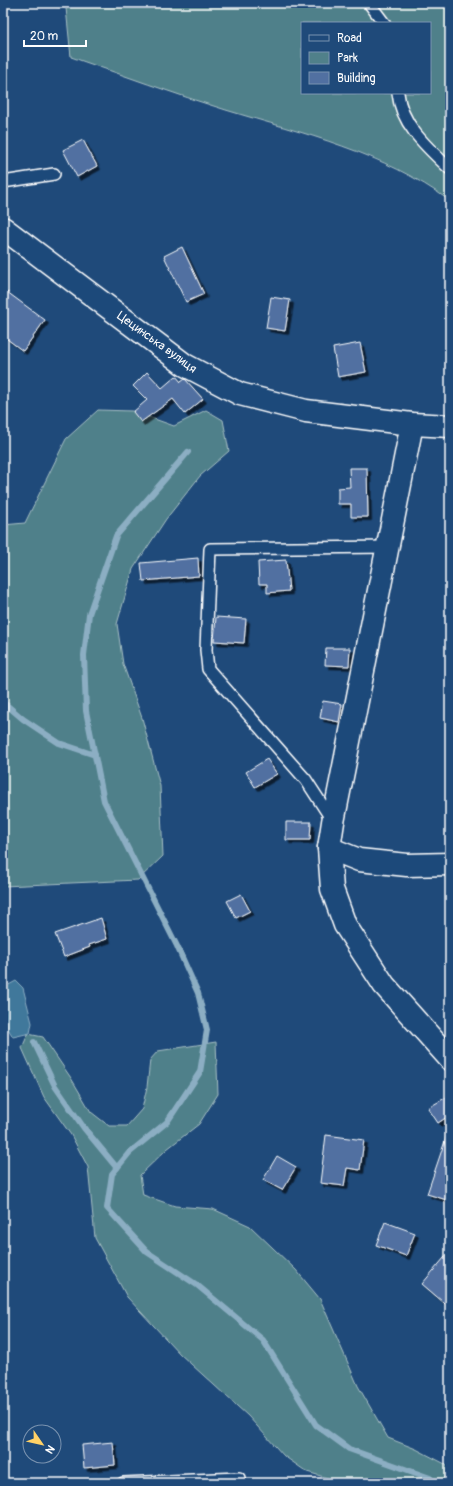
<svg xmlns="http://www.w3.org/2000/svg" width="453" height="1486" font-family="Pangolin,sans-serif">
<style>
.green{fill:#50808a;stroke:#a8c0c4;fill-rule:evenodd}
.water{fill:#40789b;stroke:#8caec3}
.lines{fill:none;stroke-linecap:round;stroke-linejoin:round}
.stream{stroke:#8caec3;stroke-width:6}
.building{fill:#5170a1;stroke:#fff;filter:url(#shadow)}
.service-casing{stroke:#fff;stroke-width:14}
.minor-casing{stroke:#fff;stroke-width:25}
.service{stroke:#1f4a7a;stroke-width:11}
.minor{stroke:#1f4a7a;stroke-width:22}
.labels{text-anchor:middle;stroke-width:4;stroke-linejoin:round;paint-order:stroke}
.street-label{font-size:12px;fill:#fff;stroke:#1f4a7a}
</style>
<defs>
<filter id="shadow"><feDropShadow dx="3.5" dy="3.5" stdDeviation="0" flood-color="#0009"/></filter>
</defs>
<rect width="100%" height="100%" fill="#1f4a7a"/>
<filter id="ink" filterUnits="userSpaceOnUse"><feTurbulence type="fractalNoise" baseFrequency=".025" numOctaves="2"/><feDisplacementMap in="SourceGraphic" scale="8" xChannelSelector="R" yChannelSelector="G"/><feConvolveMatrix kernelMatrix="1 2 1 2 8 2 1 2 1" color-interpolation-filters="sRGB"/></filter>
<g filter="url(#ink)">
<g class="green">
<path d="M30,3H450V201C383,152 305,134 226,110C174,94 123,75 71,57L66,8ZM302,23H430V93H302Z"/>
<polygon points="98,410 132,411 174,426 206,410 223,420 229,451 200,476 166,519 133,569 117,624 123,664 142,718 160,786 163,856 138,880 3,886 3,525 25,523 66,439"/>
<polygon points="28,1034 43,1037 71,1078 91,1112 109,1126 127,1126 142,1109 147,1087 150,1060 158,1051 216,1042 218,1094 199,1124 167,1149 140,1175 143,1195 175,1206 213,1209 250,1226 296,1270 320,1299 358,1386 388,1438 416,1449 445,1464 450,1470 450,1483 345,1483 307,1472 284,1456 248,1416 180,1354 127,1297 95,1238 88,1167 71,1135 44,1097 22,1048"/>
</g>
<polygon class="water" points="16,981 23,988 32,1023 30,1033 13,1037 7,1027 3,988"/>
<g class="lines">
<g class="stream">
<polyline points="188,452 116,536 89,614 84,655 86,711 104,801 177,946 198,993 207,1030 200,1072 167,1122 129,1153 112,1174 107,1208 147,1252 197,1285 263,1340 316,1425 349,1449 430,1478 435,1483"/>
<polyline points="3,702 23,719 59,743 95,755"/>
<polyline points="34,1042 55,1086 84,1128 117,1168"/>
</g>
</g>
<g class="building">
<polygon points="83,140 97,166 77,177 63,150"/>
<polygon points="182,247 204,294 186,302 164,256"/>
<polygon points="3,289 45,320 23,351 3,336"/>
<polygon points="271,297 290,300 285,331 266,328"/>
<polygon points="360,343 366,372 338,377 333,348"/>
<polygon points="147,372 162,388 176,376 181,382 185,379 203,399 185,414 173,399 141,422 133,412 147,400 133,386"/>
<polygon points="349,468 367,468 368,517 351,517 351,504 338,504 338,488 350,487"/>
<polygon points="198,558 199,576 143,581 141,563"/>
<polygon points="286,560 289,591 267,593 267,584 259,584 258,562"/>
<polygon points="216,617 246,619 244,643 214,641"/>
<polygon points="326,648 350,648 349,666 325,665"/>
<polygon points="323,701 342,704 339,722 320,718"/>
<polygon points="267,759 277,774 255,787 246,772"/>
<polygon points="286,822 311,822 310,840 286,840"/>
<polygon points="241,894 250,911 236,918 227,901"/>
<polygon points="101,918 107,939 89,945 90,947 64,957 55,934"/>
<polygon points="450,1095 450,1115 438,1123 428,1108"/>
<polygon points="326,1135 364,1140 360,1170 347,1168 344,1186 320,1183"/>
<polygon points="447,1135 450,1135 450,1201 427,1194"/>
<polygon points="277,1156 296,1167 282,1190 263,1180"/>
<polygon points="385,1222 415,1233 406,1256 376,1245"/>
<polygon points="450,1251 450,1308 422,1284"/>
<polygon points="113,1442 115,1465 84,1468 82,1445"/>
</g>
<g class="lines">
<g class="service-casing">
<g id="service">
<polyline points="369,3 384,23"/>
<path d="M398,93C401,125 428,148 450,169"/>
<polyline points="3,182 54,174"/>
<polyline points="332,820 306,780 208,669 206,650 210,549 389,547"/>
<polyline points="123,1483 239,1478"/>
</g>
</g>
<g class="minor-casing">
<g id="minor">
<polyline points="3,228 185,365 240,394 306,411 412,424 450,426"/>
<polyline points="412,424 333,822 329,848 332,889 345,925 384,985 450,1059"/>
<polyline points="329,848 359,860 407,865 450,864"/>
</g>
</g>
<use href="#service" class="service"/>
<use href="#minor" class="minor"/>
</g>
</g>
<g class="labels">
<g class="street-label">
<text transform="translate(157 342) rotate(36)" y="4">Цецинська вулиця</text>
</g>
</g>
<rect width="453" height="1486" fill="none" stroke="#1f4a7a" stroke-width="16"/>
<rect x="8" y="8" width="437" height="1470" fill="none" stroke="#fff" stroke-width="1.5" filter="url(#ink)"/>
<rect x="301" y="22" width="130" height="72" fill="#1f4a7a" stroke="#7992af"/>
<rect x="309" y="35" width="20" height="6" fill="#1f4a7a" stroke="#7992af"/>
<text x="337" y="42" font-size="12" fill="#ffffff">Road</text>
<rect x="309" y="52" width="20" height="12" fill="#50808a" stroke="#7992af"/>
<text x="337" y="62" font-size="12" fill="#ffffff">Park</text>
<rect x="309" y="72" width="20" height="12" fill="#5170a1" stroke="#7992af"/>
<text x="337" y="82" font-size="12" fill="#ffffff">Building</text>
<g transform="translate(42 1444) rotate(124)"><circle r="19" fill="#1f4a7a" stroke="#7992af"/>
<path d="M0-3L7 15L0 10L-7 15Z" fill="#ffd166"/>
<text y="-6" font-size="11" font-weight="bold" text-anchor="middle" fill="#ffffff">N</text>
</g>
<path d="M24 40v6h62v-6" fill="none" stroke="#ffffff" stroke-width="2"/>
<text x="30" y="40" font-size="12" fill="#ffffff" stroke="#1f4a7a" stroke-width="3" paint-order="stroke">20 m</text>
</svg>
